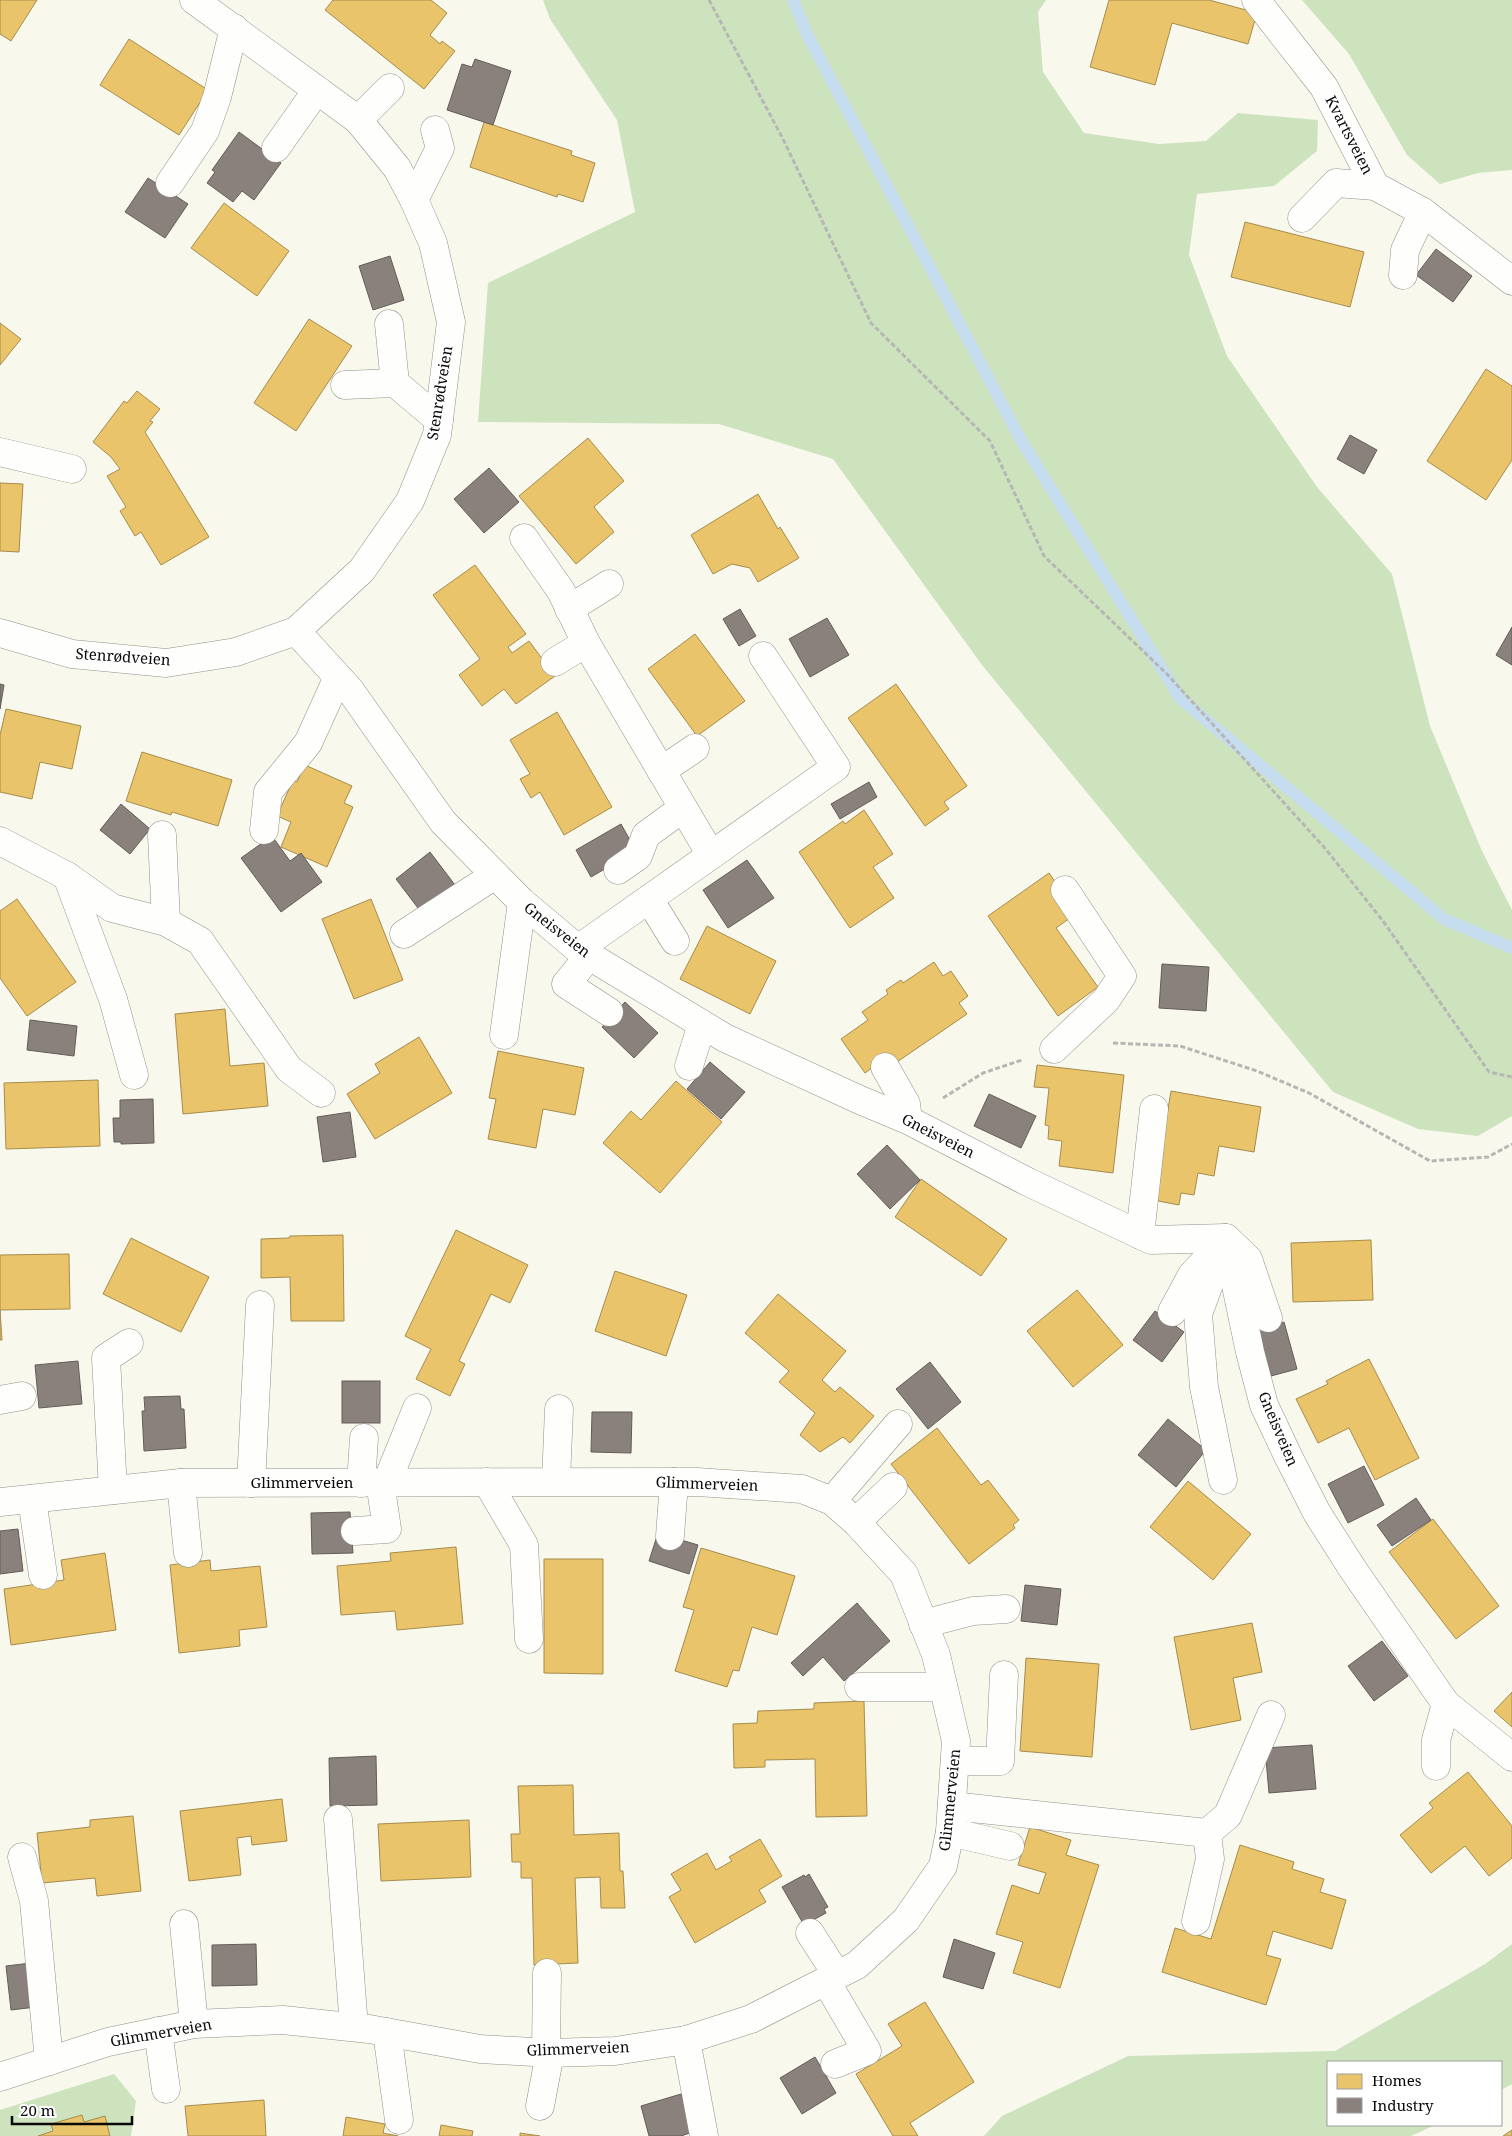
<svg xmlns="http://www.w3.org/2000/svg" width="1512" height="2136" font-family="'Noto Serif',serif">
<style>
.forest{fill:#cde3bd}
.homes{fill:#e9c46a;stroke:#a68c4d}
.industry{fill:#8a817c;stroke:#635d5a}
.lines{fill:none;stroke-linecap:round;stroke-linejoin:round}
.stream{stroke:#c6dcef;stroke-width:12}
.minor-casing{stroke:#91918c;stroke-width:29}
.path{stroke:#b6b6b4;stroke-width:3;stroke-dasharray:5 2.5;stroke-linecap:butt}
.minor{stroke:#fefefc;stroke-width:28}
.labels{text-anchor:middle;stroke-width:5;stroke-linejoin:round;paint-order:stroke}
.street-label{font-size:15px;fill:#090909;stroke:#fff}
</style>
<rect width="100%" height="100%" fill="#f8f8ed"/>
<g class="forest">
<polygon points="543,0 1046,0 1038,12 1043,72 1084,133 1159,144 1206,141 1238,113 1318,120 1317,151 1274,186 1197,194 1189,255 1227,356 1317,487 1392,574 1430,726 1482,851 1512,910 1512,1116 1478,1136 1418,1129 1333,1092 982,665 833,459 719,424 478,422 488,283 635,212 617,120 550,19"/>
<polygon points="1302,0 1512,0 1512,170 1478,173 1440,184 1407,155 1349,54"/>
<polygon points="1512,1944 1512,2084 1501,2090 1501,2062 1328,2062 1328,2125 1435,2125 1411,2136 984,2136 1002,2116 1128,2056 1335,2051 1485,1964"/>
<polygon points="114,2074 136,2101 131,2136 0,2136 0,2110"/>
</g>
<g class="homes">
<polygon points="0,0 37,0 11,41 0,34"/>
<polygon points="333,0 431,0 447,13 430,35 440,44 442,41 455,51 424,89 325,10"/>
<polygon points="1109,0 1209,0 1257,13 1248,44 1172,23 1155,85 1090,67"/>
<polygon points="129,39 208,90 179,135 100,85"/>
<polygon points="484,122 572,151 571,155 595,163 583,202 558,194 557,197 470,167"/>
<polygon points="224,203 289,251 257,296 191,248"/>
<polygon points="1245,222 1364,252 1350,307 1231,277"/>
<polygon points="309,319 352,346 296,431 254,403"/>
<polygon points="0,323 21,339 0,365"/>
<polygon points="1486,369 1512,386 1512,460 1486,500 1427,461"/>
<polygon points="137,391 160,409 150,421 153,422 145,432 209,537 161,565 141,532 135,536 120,511 126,507 107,476 120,469 111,457 93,442 124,401 127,403"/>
<polygon points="588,438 624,481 594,507 614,532 576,564 519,496"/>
<polygon points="0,483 23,484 19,552 0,551"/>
<polygon points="758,494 778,529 780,527 799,558 758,582 750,568 732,564 713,574 691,535"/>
<polygon points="475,565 526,634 508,647 512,653 529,641 555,676 516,704 504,689 482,706 459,675 480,659 433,595"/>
<polygon points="695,634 745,701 697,736 648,669"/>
<polygon points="896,684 967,786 944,802 949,809 925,826 848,718"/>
<polygon points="6,709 81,726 72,769 40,762 32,799 0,792 0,735"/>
<polygon points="557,712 612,807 564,835 540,792 531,798 520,779 530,774 510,740"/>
<polygon points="142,752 232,780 218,826 172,812 171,815 126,801"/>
<polygon points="305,765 352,786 344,803 353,807 327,867 281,847 291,822 277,816 293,780 297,782"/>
<polygon points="864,810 893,854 873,867 894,898 850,928 799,852 843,821 845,824"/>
<polygon points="1049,873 1077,913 1056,928 1098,987 1058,1016 988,916"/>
<polygon points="17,899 76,982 27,1016 0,978 0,911"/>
<polygon points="371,899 403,980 354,999 322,919"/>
<polygon points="707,926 776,961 750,1014 680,979"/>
<polygon points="934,962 943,976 951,971 968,996 959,1003 967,1014 897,1062 891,1054 865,1073 841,1039 868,1020 862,1012 888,994 886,990 901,980 903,983"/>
<polygon points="225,1009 230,1066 264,1063 268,1106 183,1114 175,1014"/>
<polygon points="419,1037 452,1093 375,1139 347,1094 380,1073 375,1064"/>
<polygon points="498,1051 584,1068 575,1115 543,1109 536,1148 488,1139 496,1099 489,1098"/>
<polygon points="1037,1065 1124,1075 1113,1173 1059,1166 1062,1141 1048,1139 1049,1126 1045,1125 1049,1088 1034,1087"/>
<polygon points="98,1080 100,1146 6,1149 4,1083"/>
<polygon points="676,1081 722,1122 660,1193 603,1143 631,1111 641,1120"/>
<polygon points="1171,1091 1261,1107 1254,1152 1219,1146 1214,1176 1198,1173 1194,1195 1181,1193 1179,1205 1153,1200"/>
<polygon points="921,1179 1007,1239 981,1276 895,1217"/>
<polygon points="456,1230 528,1265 510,1303 491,1294 459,1361 465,1364 450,1396 416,1379 431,1349 405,1336"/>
<polygon points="343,1235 344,1321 291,1321 290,1277 261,1278 261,1239 289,1238 290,1236"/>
<polygon points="131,1238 209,1277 181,1332 103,1294"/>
<polygon points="1371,1240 1373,1300 1293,1302 1291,1243"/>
<polygon points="69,1254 70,1309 0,1310 2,1340 0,1340 0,1255"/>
<polygon points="615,1271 687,1295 666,1356 595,1331"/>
<polygon points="1077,1290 1123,1345 1073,1387 1027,1331"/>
<polygon points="778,1294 846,1351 822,1380 835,1392 840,1387 874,1416 850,1443 843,1437 820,1452 800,1435 815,1413 779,1382 789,1371 745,1333"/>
<polygon points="1369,1359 1419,1458 1375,1480 1349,1428 1318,1443 1296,1399 1328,1384 1326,1381"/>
<polygon points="937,1428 981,1485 988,1480 1019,1520 1013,1525 1015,1528 969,1564 891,1464"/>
<polygon points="1188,1481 1251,1534 1213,1580 1150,1527"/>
<polygon points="1433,1519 1499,1606 1456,1639 1389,1552"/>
<polygon points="456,1547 463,1624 397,1630 395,1611 341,1615 337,1566 391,1561 390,1553"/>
<polygon points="701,1548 795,1576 777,1635 752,1627 739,1671 733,1670 727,1687 675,1671 694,1610 683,1607"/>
<polygon points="105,1553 116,1630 11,1645 4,1589 64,1580 61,1560"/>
<polygon points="544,1559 603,1559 603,1674 544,1673"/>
<polygon points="210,1560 211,1571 260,1566 267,1627 239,1630 240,1646 179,1653 170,1565"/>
<polygon points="1252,1623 1262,1672 1233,1678 1241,1720 1191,1730 1174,1637"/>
<polygon points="1026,1658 1099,1664 1092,1757 1020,1751"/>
<polygon points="1512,1692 1512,1727 1494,1711"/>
<polygon points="864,1701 867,1816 816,1817 815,1759 765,1760 765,1767 734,1768 733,1724 757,1723 758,1711 814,1709 814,1703"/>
<polygon points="1468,1772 1512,1826 1512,1858 1489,1876 1465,1846 1431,1873 1400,1835 1433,1808 1429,1803"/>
<polygon points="573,1785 574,1835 619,1833 620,1871 623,1871 625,1908 601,1908 600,1877 575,1878 578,1963 534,1965 532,1878 521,1878 521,1862 512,1862 511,1834 520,1834 518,1786"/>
<polygon points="282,1799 287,1841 252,1845 251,1836 237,1838 241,1875 189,1881 180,1811"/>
<polygon points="133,1816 141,1891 97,1896 95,1878 42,1883 37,1833 90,1827 90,1820"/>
<polygon points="469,1820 471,1877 381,1881 378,1824"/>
<polygon points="1030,1827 1071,1840 1066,1855 1099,1865 1060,1988 1013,1973 1023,1942 996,1934 1012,1885 1039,1894 1046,1873 1018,1865"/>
<polygon points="760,1839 782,1876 759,1890 766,1902 695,1943 669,1897 681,1890 671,1874 707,1853 716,1870 732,1861 729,1857"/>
<polygon points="1240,1845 1294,1862 1292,1869 1324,1879 1320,1892 1346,1900 1332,1949 1273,1931 1266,1955 1281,1959 1266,2005 1162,1972 1175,1928 1211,1939"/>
<polygon points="925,2002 974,2082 910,2123 918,2136 893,2136 856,2074 902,2046 888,2024"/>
<polygon points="264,2100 266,2136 188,2136 185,2106"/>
<polygon points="82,2115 84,2122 105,2116 110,2136 38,2136 53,2131 51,2124"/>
<polygon points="346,2117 385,2124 383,2133 398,2136 343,2136"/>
<polygon points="441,2125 473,2131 472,2136 439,2136"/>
<polygon points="1512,2130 1512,2136 1503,2136"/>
<polygon points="520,2133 540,2136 520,2136"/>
</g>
<g class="industry">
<polygon points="475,59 511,71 493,125 447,110 462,64 472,67"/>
<polygon points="239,132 281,163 254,200 242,191 233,202 207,183 215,172 212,170"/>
<polygon points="148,178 188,204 165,238 125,212"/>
<polygon points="1436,249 1472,276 1453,302 1416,275"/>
<polygon points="390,256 404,300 373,310 359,266"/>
<polygon points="1350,435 1377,450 1364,474 1337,459"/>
<polygon points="489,468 519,502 484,533 454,499"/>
<polygon points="740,609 756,636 739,646 723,619"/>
<polygon points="827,618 849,655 810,677 789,639"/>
<polygon points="1512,627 1512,665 1496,655"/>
<polygon points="0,684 4,685 0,709"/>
<polygon points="869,782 877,797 840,819 831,804"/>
<polygon points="121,804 150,829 130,854 100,830"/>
<polygon points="621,824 636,851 591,877 576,850"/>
<polygon points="272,836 290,861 301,853 322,882 281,912 241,858"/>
<polygon points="430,852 455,885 421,912 396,879"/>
<polygon points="747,860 774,898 728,928 703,890"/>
<polygon points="1162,964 1209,967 1206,1011 1159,1008"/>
<polygon points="625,1002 658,1033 634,1058 602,1027"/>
<polygon points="30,1020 77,1026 74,1056 27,1050"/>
<polygon points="710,1062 745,1092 721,1119 687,1089"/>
<polygon points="989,1094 1036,1116 1021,1148 974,1126"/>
<polygon points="153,1099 154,1143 121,1144 121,1142 114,1142 113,1118 120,1118 120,1100"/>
<polygon points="350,1112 356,1157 323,1162 317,1117"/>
<polygon points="887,1145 920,1180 890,1209 857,1174"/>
<polygon points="1155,1311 1184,1332 1162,1362 1133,1340"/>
<polygon points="1284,1322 1297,1369 1271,1376 1258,1329"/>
<polygon points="78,1361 82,1404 39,1408 35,1365"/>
<polygon points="930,1362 961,1402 928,1429 896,1389"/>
<rect x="342" y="1381" width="38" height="42"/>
<polygon points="180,1396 181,1409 184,1409 186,1448 144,1451 142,1411 145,1411 144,1397"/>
<polygon points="592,1412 632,1412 631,1453 591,1452"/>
<polygon points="1168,1419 1206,1450 1176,1487 1138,1455"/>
<polygon points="1364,1466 1384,1505 1348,1523 1328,1484"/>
<polygon points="1416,1498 1431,1520 1392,1546 1377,1525"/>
<polygon points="350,1512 353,1553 312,1554 311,1513"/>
<polygon points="18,1529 23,1571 0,1574 0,1531"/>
<polygon points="658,1533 698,1545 689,1574 649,1561"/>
<polygon points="1025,1585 1061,1589 1057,1625 1021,1621"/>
<polygon points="857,1603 890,1641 844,1681 823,1657 803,1676 791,1663"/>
<polygon points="1382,1641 1408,1676 1374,1701 1348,1666"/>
<polygon points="1312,1745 1316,1789 1269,1793 1265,1748"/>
<polygon points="376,1756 377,1805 330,1806 329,1758"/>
<polygon points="809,1874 828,1907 824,1909 826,1913 804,1925 782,1887 804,1875 805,1877"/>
<polygon points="954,1939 995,1953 983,1989 943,1977"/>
<polygon points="256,1944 257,1985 212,1986 212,1945"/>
<polygon points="31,1963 36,2007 11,2010 6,1966"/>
<polygon points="815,2057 836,2093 802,2114 780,2078"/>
<polygon points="681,2094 693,2132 681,2136 649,2136 641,2106"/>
</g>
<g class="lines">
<polyline class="stream" points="793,0 807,34 1021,440 1180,698 1444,919 1512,948"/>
<g class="minor-casing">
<g id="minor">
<polyline points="1256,0 1324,87 1375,186 1423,212 1512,281"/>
<polyline points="358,120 390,88"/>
<polyline points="276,148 317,90"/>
<polyline points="170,183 205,131 217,97 234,28"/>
<polyline points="414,200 440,148 435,130"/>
<polyline points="1302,218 1336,183 1375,186"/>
<polyline points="1403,275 1405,250 1423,212"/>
<polyline points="389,324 395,383 439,420"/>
<polyline points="345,385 395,383"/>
<polyline points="0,452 72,469"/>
<polyline points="524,538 561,591 586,643 711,855"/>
<polyline points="569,609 609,584"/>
<polyline points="296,631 350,690 443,822 522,902 578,949 725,1038 860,1100 908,1120 1028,1182 1151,1240 1226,1238 1250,1352 1264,1405 1288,1456 1317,1513 1352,1568 1446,1704"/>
<polyline points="0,633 72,654 166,663 236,652 296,631 362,570 410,501 437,435 451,322 433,243 414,200 397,168 358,120 194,0"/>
<polyline points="555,662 586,643"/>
<polyline points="661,771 695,748"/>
<polyline points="264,830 268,792 308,743 338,677"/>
<polyline points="162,835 166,922"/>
<polyline points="0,841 67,876 112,908 166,922 200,941 289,1069 321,1093"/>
<polyline points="618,870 638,856 646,835 683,808"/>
<polyline points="67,876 113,999 134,1075"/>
<polyline points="649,899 675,941"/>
<polyline points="404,934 495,875"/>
<polyline points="578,949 836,767 763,656"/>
<polyline points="589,956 566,984 609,1012"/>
<polyline points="504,1035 522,902"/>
<polyline points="1054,1049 1106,1000 1122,976 1065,890"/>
<polyline points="689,1066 702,1024"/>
<polyline points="885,1067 906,1104 908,1120"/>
<polyline points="1140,1235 1154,1109"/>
<polyline points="1172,1312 1192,1275 1216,1249"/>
<polyline points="0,1400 22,1396"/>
<polyline points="1223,1480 1204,1387 1198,1314 1226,1238 1248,1259 1268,1318"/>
<polyline points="556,1481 559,1409"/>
<polyline points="387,1482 417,1408"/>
<polyline points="487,1482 524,1545 529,1639"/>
<polyline points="181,1483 188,1553"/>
<polyline points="251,1483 260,1305"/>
<polyline points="361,1483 364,1438"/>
<polyline points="113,1490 106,1358 129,1343"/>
<polyline points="32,1499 43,1575"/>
<polyline points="832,1501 898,1424"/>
<polyline points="0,1502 181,1483 697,1482 802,1489 832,1501 856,1522 904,1574 936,1655 956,1741 950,1832 943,1866 906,1920 857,1965 751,2019 686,2040 615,2051 550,2053 480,2049 369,2029 283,2020 194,2024 108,2042 0,2077"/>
<polyline points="856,1522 893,1487"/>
<polyline points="355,1531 387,1529 380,1482"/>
<polyline points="670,1536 674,1482"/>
<polyline points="923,1624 973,1611 1006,1609"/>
<polyline points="859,1687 943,1687"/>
<polyline points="955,1761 1000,1761 1004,1675"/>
<polyline points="1436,1766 1436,1740 1446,1704 1512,1757"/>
<polyline points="952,1806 1207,1833 1228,1815 1271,1715"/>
<polyline points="338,1819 354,2027"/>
<polyline points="950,1832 1010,1846"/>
<polyline points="22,1857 34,1901 49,2061"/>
<polyline points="1196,1921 1210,1859 1207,1833"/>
<polyline points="184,1924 194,2024"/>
<polyline points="810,1933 837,1975"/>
<polyline points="826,1981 867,2051 835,2064"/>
<polyline points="158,2031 166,2089"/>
<polyline points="387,2032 399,2120"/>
<polyline points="686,2040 704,2136"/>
<polyline points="546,2052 547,1973"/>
<polyline points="540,2106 550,2053"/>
</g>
</g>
<g class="path">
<polyline points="709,0 783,139 871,323 990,441 1044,556 1167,674 1324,847 1383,921 1489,1072 1512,1077"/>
<polyline points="1113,1043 1180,1046 1257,1071 1309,1093 1430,1161 1488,1157 1512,1144"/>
<polyline points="943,1098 983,1073 1022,1060"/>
</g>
<use href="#minor" class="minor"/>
</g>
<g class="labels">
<g class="street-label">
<text transform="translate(1349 135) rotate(63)" y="5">Kvartsveien</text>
<text transform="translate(440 393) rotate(-81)" y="5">Stenrødveien</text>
<text transform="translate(123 657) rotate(4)" y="5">Stenrødveien</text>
<text transform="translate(557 930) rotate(38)" y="5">Gneisveien</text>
<text transform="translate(938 1136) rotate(27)" y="5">Gneisveien</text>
<text transform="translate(1278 1429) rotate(67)" y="5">Gneisveien</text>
<text x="302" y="1488">Glimmerveien</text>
<text transform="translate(707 1484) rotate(2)" y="5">Glimmerveien</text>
<text transform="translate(950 1800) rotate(-84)" y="5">Glimmerveien</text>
<text transform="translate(161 2033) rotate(-10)" y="5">Glimmerveien</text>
<text transform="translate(578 2049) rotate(-2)" y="5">Glimmerveien</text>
</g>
</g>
<rect x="1327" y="2061" width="175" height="65" fill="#ffffff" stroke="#9d9d9d"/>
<rect x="1337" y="2074" width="25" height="15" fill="#e9c46a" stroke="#9d9d9d"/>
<text x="1372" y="2086" font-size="15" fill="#090909">Homes</text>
<rect x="1337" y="2098" width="25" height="15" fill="#8a817c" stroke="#9d9d9d"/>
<text x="1372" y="2111" font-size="15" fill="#090909">Industry</text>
<path d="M12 2116v8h120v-8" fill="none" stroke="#090909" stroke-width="2.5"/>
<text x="20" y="2116" font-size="15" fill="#090909" stroke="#ffffff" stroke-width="4" paint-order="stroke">20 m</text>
</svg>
